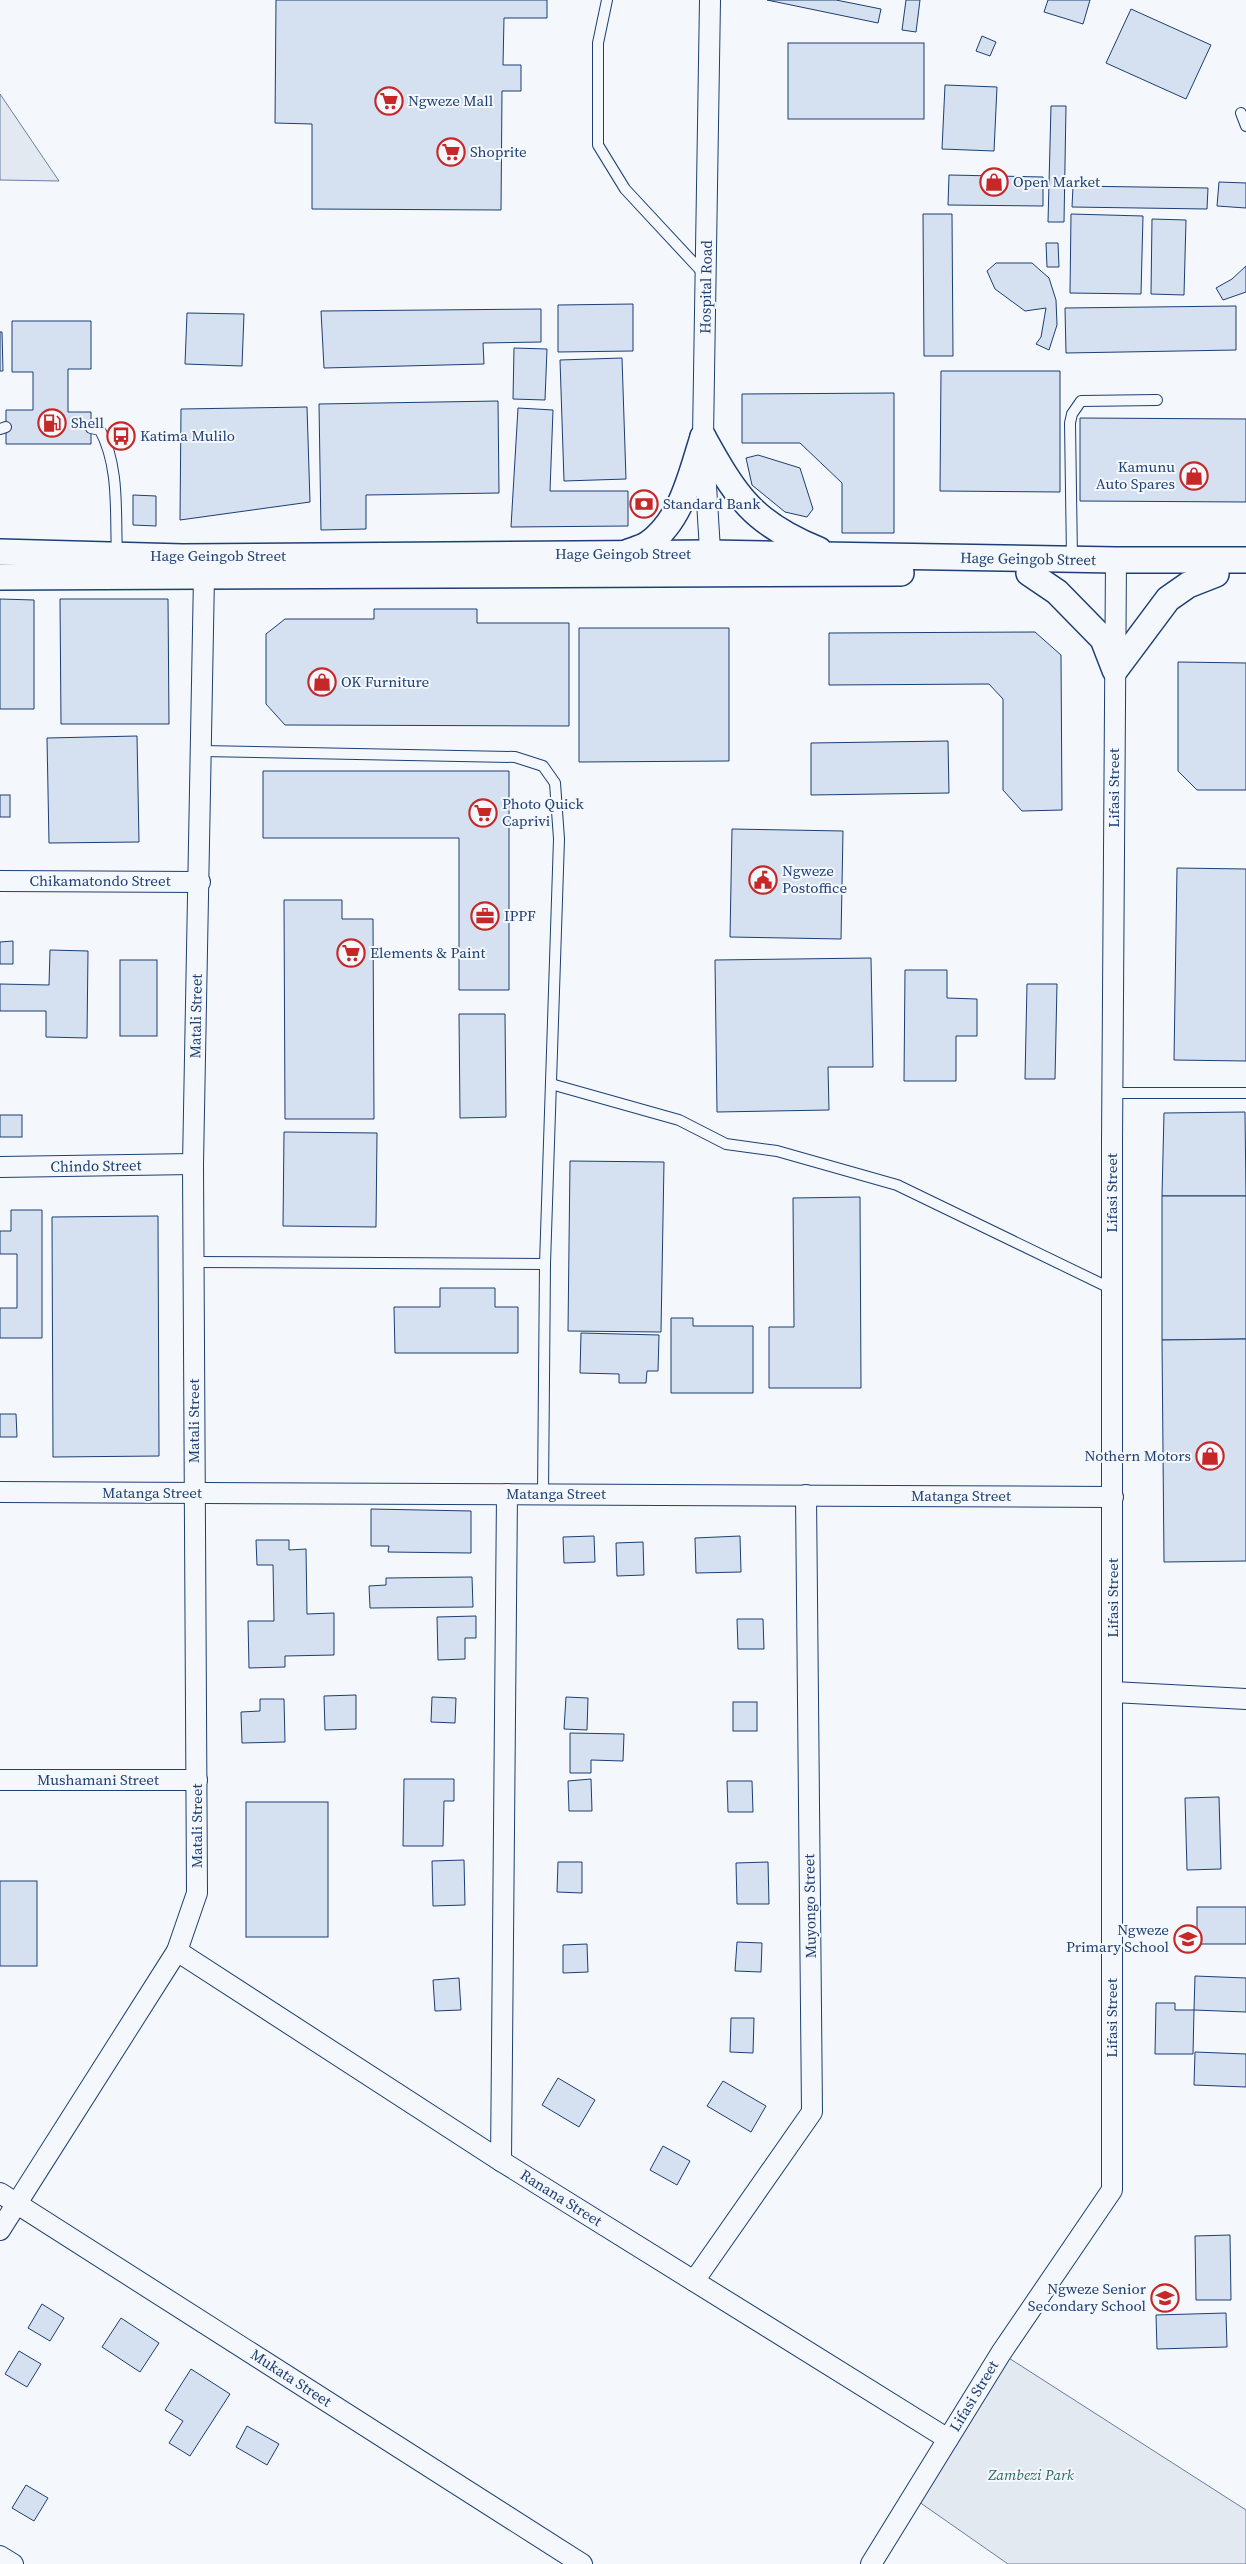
<svg xmlns="http://www.w3.org/2000/svg" width="1246" height="2564" font-family="'Source Serif 4',serif">
<style>
.green{fill:#e3e9f0;stroke:#687fa3}
.building{fill:#d5e0f0;stroke:#1d3f73}
.lines{fill:none;stroke-linecap:round;stroke-linejoin:round}
.service-casing{stroke:#1d3f73;stroke-width:12}
.minor-casing{stroke:#1d3f73;stroke-width:22}
.tertiary-casing{stroke:#1d3f73;stroke-width:28}
.service{stroke:#f4f7fb;stroke-width:10}
.minor{stroke:#f4f7fb;stroke-width:20}
.tertiary{stroke:#f4f7fb;stroke-width:25}
.labels{text-anchor:middle;stroke-width:4;stroke-linejoin:round;paint-order:stroke}
.poi-label{font-size:15px;fill:#1d3f73;stroke:#f4f7fb;text-anchor:start}
.street-label{font-size:15px;fill:#1d3f73;stroke:#f4f7fb}
.park-label{font-size:15px;font-style:italic;fill:#2c6c60;stroke:#f4f7fb}
</style>
<rect width="100%" height="100%" fill="#f4f7fb"/>
<g class="green">
<polygon points="0,94 59,181 0,180"/>
<polygon points="1001,2353 1246,2510 1246,2564 1008,2564 912,2497"/>
</g>
<g class="building">
<polygon points="276,0 547,0 547,18 504,18 503,65 521,65 521,91 502,91 501,210 312,209 312,124 275,123"/>
<polygon points="767,0 836,0 881,9 878,23"/>
<polygon points="906,0 920,0 916,32 902,30"/>
<polygon points="1048,0 1090,0 1083,24 1044,12"/>
<polygon points="1131,9 1211,45 1186,99 1106,63"/>
<polygon points="982,36 996,42 990,56 976,51"/>
<rect x="788" y="43" width="136" height="76"/>
<polygon points="945,85 997,87 994,151 942,149"/>
<polygon points="1051,106 1066,106 1064,222 1048,222"/>
<polygon points="949,175 1043,177 1043,206 948,205"/>
<polygon points="1219,182 1246,183 1246,208 1217,206"/>
<polygon points="1073,186 1208,188 1207,209 1072,207"/>
<polygon points="923,214 952,214 953,356 924,356"/>
<polygon points="1071,214 1143,216 1141,294 1070,293"/>
<polygon points="1152,219 1186,220 1184,295 1151,294"/>
<polygon points="1046,243 1058,243 1059,267 1047,267"/>
<polygon points="996,263 1032,263 1049,278 1056,300 1057,325 1049,350 1036,344 1041,337 1046,308 1025,311 995,289 987,271"/>
<polygon points="1246,266 1246,292 1223,300 1216,288 1232,279"/>
<polygon points="633,304 633,351 558,352 558,305"/>
<polygon points="1236,306 1236,350 1066,353 1065,308"/>
<polygon points="541,309 541,342 483,343 484,364 324,368 321,311"/>
<polygon points="187,313 244,314 242,366 185,364"/>
<polygon points="12,321 91,321 91,369 68,369 68,412 91,412 91,444 6,444 6,410 33,410 33,372 12,372"/>
<polygon points="0,332 2,332 3,371 0,371"/>
<polygon points="514,348 547,349 545,400 513,399"/>
<polygon points="622,358 626,479 564,481 560,360"/>
<polygon points="941,371 1060,371 1060,492 940,491"/>
<polygon points="894,393 894,533 842,533 842,483 800,443 742,443 742,394"/>
<polygon points="498,401 499,493 366,495 366,529 321,530 319,404"/>
<polygon points="307,407 310,502 180,520 181,409"/>
<polygon points="518,408 553,410 550,491 628,491 628,526 511,527"/>
<polygon points="1080,418 1246,419 1246,502 1080,501"/>
<polygon points="758,455 800,468 813,509 807,517 785,512 752,485 746,458"/>
<polygon points="133,495 156,496 156,526 133,525"/>
<polygon points="0,599 34,600 34,709 0,709"/>
<polygon points="60,599 168,599 169,724 61,724"/>
<polygon points="374,609 477,609 477,623 569,623 569,726 285,725 266,704 266,634 285,619 374,619"/>
<polygon points="579,628 729,628 729,761 579,762"/>
<polygon points="1035,632 1061,655 1062,810 1022,811 1003,790 1003,699 989,684 829,685 829,633"/>
<polygon points="1178,662 1246,663 1246,790 1197,790 1178,771"/>
<polygon points="137,736 139,842 49,843 47,738"/>
<polygon points="948,741 949,793 811,795 811,743"/>
<polygon points="263,771 509,771 509,990 459,990 459,838 263,838"/>
<rect x="0" y="795" width="10" height="22"/>
<polygon points="732,829 843,831 841,939 730,937"/>
<polygon points="1177,868 1246,869 1246,1061 1174,1060"/>
<polygon points="284,900 342,900 342,919 373,919 374,1119 285,1119"/>
<polygon points="13,941 13,964 0,964 0,942"/>
<polygon points="50,950 88,951 87,1038 46,1037 46,1011 0,1011 0,984 49,985"/>
<polygon points="871,958 873,1067 828,1067 829,1110 717,1112 715,960"/>
<rect x="120" y="960" width="37" height="76"/>
<polygon points="905,970 947,970 947,998 977,999 977,1036 956,1036 956,1081 904,1081"/>
<polygon points="1027,984 1057,984 1055,1079 1025,1079"/>
<polygon points="459,1014 505,1014 506,1117 460,1118"/>
<polygon points="1245,1112 1246,1196 1162,1196 1164,1113"/>
<rect x="0" y="1115" width="22" height="22"/>
<polygon points="284,1132 377,1133 376,1227 283,1226"/>
<polygon points="570,1161 664,1162 661,1332 568,1331"/>
<polygon points="1162,1196 1246,1196 1246,1339 1162,1340"/>
<polygon points="860,1197 861,1388 769,1388 769,1327 794,1327 793,1198"/>
<polygon points="11,1210 42,1210 42,1338 0,1338 0,1308 17,1308 17,1254 0,1254 0,1231 11,1231"/>
<polygon points="158,1216 159,1456 53,1457 52,1217"/>
<polygon points="440,1288 495,1288 495,1307 518,1307 518,1353 395,1353 394,1307 440,1307"/>
<polygon points="671,1318 693,1318 693,1326 753,1326 753,1393 671,1393"/>
<polygon points="581,1333 659,1335 658,1371 647,1371 646,1383 619,1383 619,1374 580,1373"/>
<polygon points="1246,1339 1246,1561 1164,1562 1162,1340"/>
<polygon points="0,1414 16,1414 17,1437 0,1437"/>
<polygon points="371,1509 471,1511 471,1553 388,1552 389,1546 371,1546"/>
<polygon points="594,1536 595,1562 564,1563 563,1537"/>
<polygon points="740,1536 741,1572 696,1573 695,1538"/>
<polygon points="256,1540 289,1540 289,1550 306,1549 307,1614 334,1613 334,1655 285,1656 285,1667 249,1668 248,1621 274,1621 273,1565 257,1565"/>
<polygon points="643,1542 644,1575 617,1576 616,1543"/>
<polygon points="472,1577 473,1607 370,1608 369,1586 386,1585 386,1578"/>
<polygon points="476,1616 476,1638 465,1638 465,1659 438,1660 437,1617"/>
<polygon points="737,1619 763,1619 764,1649 738,1649"/>
<polygon points="356,1695 356,1729 325,1730 324,1696"/>
<polygon points="432,1697 456,1698 455,1723 431,1722"/>
<polygon points="566,1697 588,1698 587,1730 564,1729"/>
<polygon points="260,1699 284,1699 285,1742 242,1743 241,1712 260,1711"/>
<rect x="733" y="1702" width="24" height="29"/>
<polygon points="570,1733 624,1734 623,1761 591,1760 591,1773 570,1773"/>
<polygon points="404,1779 454,1779 454,1801 444,1801 443,1846 403,1846"/>
<polygon points="591,1779 592,1811 569,1811 568,1781"/>
<polygon points="727,1781 752,1781 753,1812 728,1812"/>
<polygon points="1219,1797 1221,1869 1187,1870 1185,1798"/>
<rect x="246" y="1802" width="82" height="135"/>
<polygon points="464,1860 465,1905 433,1906 432,1861"/>
<polygon points="558,1862 582,1862 582,1893 557,1892"/>
<polygon points="768,1862 769,1904 737,1904 736,1863"/>
<rect x="0" y="1881" width="37" height="85"/>
<rect x="1197" y="1907" width="49" height="37"/>
<polygon points="737,1942 762,1943 761,1972 735,1971"/>
<polygon points="587,1944 588,1972 563,1973 563,1945"/>
<polygon points="1195,1976 1246,1978 1246,2012 1194,2010"/>
<polygon points="459,1978 461,2010 435,2011 433,1980"/>
<polygon points="1156,2003 1175,2003 1175,2010 1194,2010 1193,2054 1155,2054"/>
<polygon points="731,2018 754,2018 753,2053 730,2052"/>
<polygon points="1195,2052 1246,2054 1246,2087 1194,2085"/>
<polygon points="558,2078 595,2100 579,2127 542,2105"/>
<polygon points="723,2081 766,2106 751,2132 707,2106"/>
<polygon points="663,2146 690,2161 677,2185 650,2170"/>
<polygon points="1230,2235 1231,2300 1196,2300 1195,2236"/>
<polygon points="42,2304 64,2318 50,2341 28,2328"/>
<polygon points="1226,2313 1227,2347 1157,2349 1156,2315"/>
<polygon points="121,2318 159,2343 140,2372 102,2347"/>
<polygon points="19,2351 41,2364 27,2387 5,2374"/>
<polygon points="191,2369 230,2394 190,2456 169,2443 183,2421 165,2410"/>
<polygon points="247,2426 279,2444 267,2465 236,2447"/>
<polygon points="26,2485 48,2498 34,2521 12,2508"/>
</g>
<g class="lines">
<g class="service-casing">
<g id="service">
<polyline points="607,0 598,43 598,145 625,189 704,274"/>
<polyline points="1241,113 1246,126"/>
<path d="M91,428L100,430C120,467 115,514 117,555"/>
<polyline points="0,429 6,427"/>
<polyline points="1072,558 1070,423 1072,414 1081,401 1157,400"/>
<polyline points="202,751 515,757 543,766 555,783 559,839 545,1264 543,1494"/>
<polyline points="551,1084 679,1120 726,1144 777,1151 897,1185 1112,1289"/>
<polyline points="1112,1093 1246,1093"/>
<polyline points="194,1262 545,1264"/>
</g>
</g>
<g class="minor-casing">
<g id="minor">
<polyline points="710,0 703,437 711,566"/>
<polyline points="0,881 200,882"/>
<polyline points="0,1167 193,1164"/>
<polyline points="0,1492 1113,1497"/>
<polyline points="1113,1692 1246,1699"/>
<polyline points="0,1780 197,1780"/>
<polyline points="177,1951 501,2161 948,2439"/>
<polyline points="501,2161 507,1494"/>
<polyline points="0,2193 582,2564"/>
<polyline points="0,2230 177,1951 197,1893 193,1164 204,576 202,563"/>
<polyline points="694,2281 812,2112 806,1495"/>
<polyline points="0,2556 13,2564"/>
<polyline points="871,2564 1001,2353 1112,2190 1112,1143 1116,560"/>
</g>
</g>
<g class="tertiary-casing">
<g id="tertiary">
<path d="M703,437C736,497 754,524 819,550"/>
<polyline points="0,552 183,557 711,553 1116,560 1246,560"/>
<path d="M626,553C633,550 642,548 648,544C682,520 691,474 703,437"/>
<polyline points="1029,573 1057,592 1103,639 1115,670 1168,599 1188,585 1216,574"/>
<polyline points="0,577 901,573"/>
</g>
</g>
<use href="#service" class="service"/>
<use href="#minor" class="minor"/>
<use href="#tertiary" class="tertiary"/>
</g>
<defs>
<g id="supermarket-ring" transform="scale(1.4375)"><circle r="9.5" fill="#f4f7fb" stroke="#c62828" stroke-width="1.5"/><path d="M-6-5.5h2.5l.6 2H6L4.5 2H-2.5L-4.4-4H-6ZM-1.5 3.2a1.3 1.3 0 1 0 .1 0ZM3 3.2a1.3 1.3 0 1 0 .1 0Z" fill="#c62828"/></g>
<g id="shop-ring" transform="scale(1.4375)"><circle r="9.5" fill="#f4f7fb" stroke="#c62828" stroke-width="1.5"/><path d="M-5-2.5h2.3a2.7 3.5 0 0 1 5.4 0H5L5.5 6h-11ZM-1.5-2.5h3a1.5 2.3 0 0 0-3 0Z" fill="#c62828"/></g>
<g id="fuel-ring" transform="scale(1.4375)"><circle r="9.5" fill="#f4f7fb" stroke="#c62828" stroke-width="1.5"/><path d="M-5.5-6h7V0h2V4h1.3V-2.5L3-4.5l.8-.8L6-3V5H2.5V1h-1V6h-7ZM-4.2-4.7v3.2H.2V-4.7Z" fill="#c62828"/></g>
<g id="bus-ring" transform="scale(1.4375)"><circle r="9.5" fill="#f4f7fb" stroke="#c62828" stroke-width="1.5"/><path d="M-5-6H5V4H4V6H2V4H-2V6H-4V4H-5ZM-3.5-4V0h7V-4ZM-3.5 1.2v1.5H-2V1.2ZM2 1.2v1.5H3.5V1.2Z" fill="#c62828"/></g>
<g id="bank-ring" transform="scale(1.4375)"><circle r="9.5" fill="#f4f7fb" stroke="#c62828" stroke-width="1.5"/><path d="M-6-4H6V4H-6ZM0-2.3a2.3 2.3 0 1 0 0 4.6a2.3 2.3 0 1 0 0-4.6Z" fill="#c62828"/></g>
<g id="civic-ring" transform="scale(1.4375)"><circle r="9.5" fill="#f4f7fb" stroke="#c62828" stroke-width="1.5"/><path d="M-.6-6.5H3V-4.5H.6V-3L4-1V1h2V6H-6V1h2V-1L-.6-3ZM-1.2 2.5V6h2.4V2.5Z" fill="#c62828"/></g>
<g id="office-ring" transform="scale(1.4375)"><circle r="9.5" fill="#f4f7fb" stroke="#c62828" stroke-width="1.5"/><path d="M-6-3h4V-5.5h4V-3h4V5H-6ZM-1-4.5V-3h2v-1.5ZM-6 0V1H6V0Z" fill="#c62828"/></g>
<g id="school-ring" transform="scale(1.4375)"><circle r="9.5" fill="#f4f7fb" stroke="#c62828" stroke-width="1.5"/><path d="M0-5L7-2L0 1L-7-2ZM-4 1L0 2.5L4 1V4Q0 6-4 4Z" fill="#c62828"/></g>
</defs>
<g fill-rule="evenodd">
<use href="#supermarket-ring" x="389" y="101"/>
<use href="#supermarket-ring" x="451" y="152"/>
<use href="#shop-ring" x="994" y="182"/>
<use href="#fuel-ring" x="52" y="423"/>
<use href="#bus-ring" x="121" y="436"/>
<use href="#shop-ring" x="1194" y="476"/>
<use href="#bank-ring" x="644" y="504"/>
<use href="#shop-ring" x="322" y="682"/>
<use href="#supermarket-ring" x="483" y="813"/>
<use href="#civic-ring" x="763" y="880"/>
<use href="#office-ring" x="485" y="916"/>
<use href="#supermarket-ring" x="351" y="953"/>
<use href="#shop-ring" x="1210" y="1456"/>
<use href="#school-ring" x="1188" y="1939"/>
<use href="#school-ring" x="1165" y="2298"/>
</g>
<g class="labels">
<g class="poi-label">
<text x="408" y="106">Ngweze Mall</text>
<text x="470" y="157">Shoprite</text>
<text x="1013" y="187">Open Market</text>
<text x="71" y="428">Shell</text>
<text x="140" y="441">Katima Mulilo</text>
<text x="1175" y="472" text-anchor="end">Kamunu<tspan x="1175" dy="17">Auto Spares</tspan></text>
<text x="663" y="509">Standard Bank</text>
<text x="341" y="687">OK Furniture</text>
<text x="502" y="809">Photo Quick<tspan x="502" dy="17">Caprivi</tspan></text>
<text x="782" y="876">Ngweze<tspan x="782" dy="17">Postoffice</tspan></text>
<text x="504" y="921">IPPF</text>
<text x="370" y="958">Elements &amp; Paint</text>
<text x="1191" y="1461" text-anchor="end">Nothern Motors</text>
<text x="1169" y="1935" text-anchor="end">Ngweze<tspan x="1169" dy="17">Primary School</tspan></text>
<text x="1146" y="2294" text-anchor="end">Ngweze Senior<tspan x="1146" dy="17">Secondary School</tspan></text>
</g>
<g class="street-label">
<text transform="translate(706 287) rotate(-89)" y="5">Hospital Road</text>
<text x="623" y="559">Hage Geingob Street</text>
<text x="218" y="561">Hage Geingob Street</text>
<text transform="translate(1028 559) rotate(1)" y="5">Hage Geingob Street</text>
<text transform="translate(1114 788) rotate(-90)" y="5">Lifasi Street</text>
<text x="100" y="886">Chikamatondo Street</text>
<text transform="translate(196 1016) rotate(-89)" y="5">Matali Street</text>
<text transform="translate(96 1166) rotate(-1)" y="5">Chindo Street</text>
<text transform="translate(1112 1193) rotate(-90)" y="5">Lifasi Street</text>
<text transform="translate(194 1421) rotate(-90)" y="5">Matali Street</text>
<text x="152" y="1498">Matanga Street</text>
<text x="556" y="1499">Matanga Street</text>
<text x="961" y="1501">Matanga Street</text>
<text transform="translate(1113 1598) rotate(-90)" y="5">Lifasi Street</text>
<text x="98" y="1785">Mushamani Street</text>
<text transform="translate(197 1826) rotate(-90)" y="5">Matali Street</text>
<text transform="translate(810 1906) rotate(-91)" y="5">Muyongo Street</text>
<text transform="translate(1112 2018) rotate(-90)" y="5">Lifasi Street</text>
<text transform="translate(561 2198) rotate(32)" y="5">Ranana Street</text>
<text transform="translate(291 2378) rotate(33)" y="5">Mukata Street</text>
<text transform="translate(974 2396) rotate(-59)" y="5">Lifasi Street</text>
</g>
<g class="park-label">
<text x="1031" y="2480">Zambezi Park</text>
</g>
</g>
</svg>
